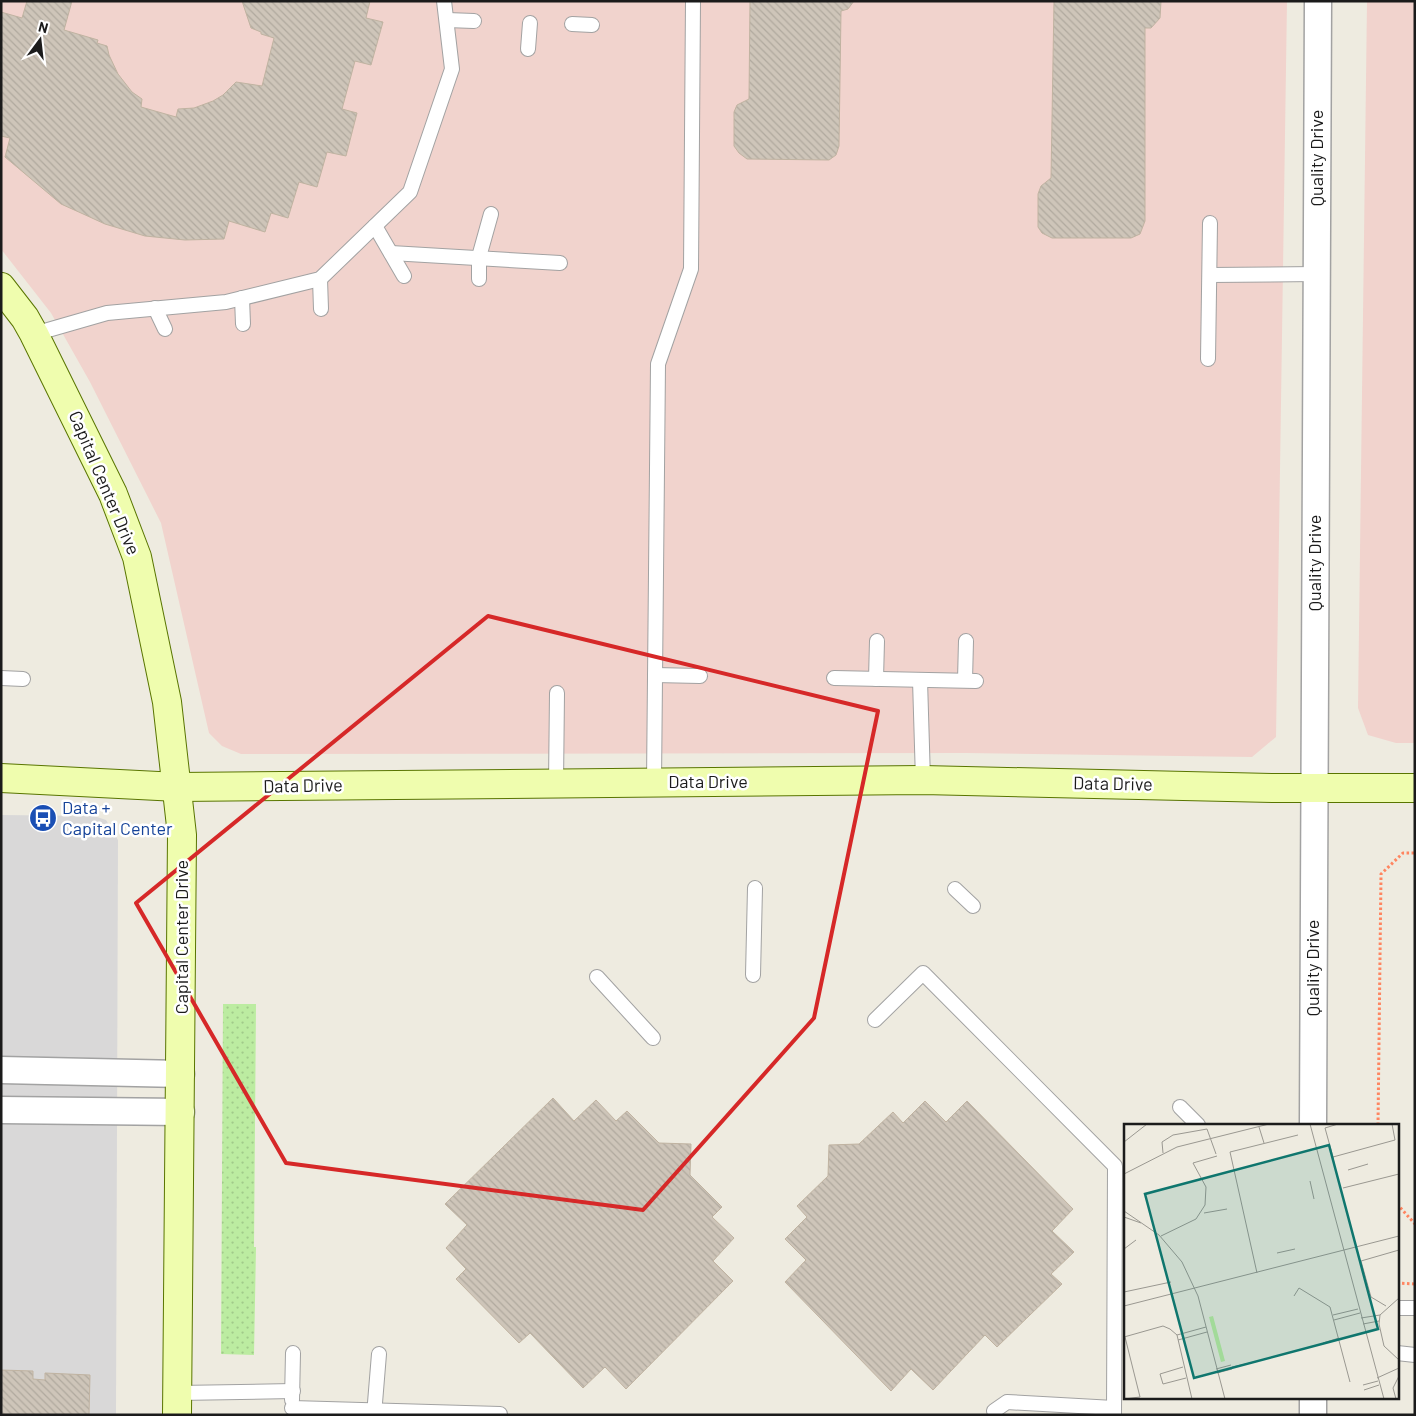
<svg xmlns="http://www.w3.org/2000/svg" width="1416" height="1416" font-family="Barlow,sans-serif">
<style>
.residential{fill:#d9d8d8}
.commercial{fill:#f1d3cd}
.grass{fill:url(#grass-dots)}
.building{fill:url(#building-back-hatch);stroke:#c0b3a1}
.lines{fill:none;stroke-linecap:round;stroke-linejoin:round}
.lane-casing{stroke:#a2a2a2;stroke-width:16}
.street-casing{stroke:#a2a2a2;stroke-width:29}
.secondary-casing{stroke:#597500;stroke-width:30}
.path{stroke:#ff8560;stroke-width:3;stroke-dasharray:2.5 2.5;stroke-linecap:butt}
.lane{stroke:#fff;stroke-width:14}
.street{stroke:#fff;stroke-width:26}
.secondary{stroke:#effdae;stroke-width:28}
.marked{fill:none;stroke:#d62828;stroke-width:4;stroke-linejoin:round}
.labels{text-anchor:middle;stroke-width:5;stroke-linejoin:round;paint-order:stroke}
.street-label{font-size:18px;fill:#1b1b1b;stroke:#fff}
.transit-label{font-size:18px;fill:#164399;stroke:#fff;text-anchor:start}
.inset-road{fill:none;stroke:#9a9891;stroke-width:1}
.view{fill:#0f766e;fill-opacity:0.15;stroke:#0f766e;stroke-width:2.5}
.inset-edge{fill:none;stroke:#1b1b1b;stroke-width:2.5}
</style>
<defs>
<pattern id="grass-dots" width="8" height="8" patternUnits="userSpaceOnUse" patternTransform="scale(1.25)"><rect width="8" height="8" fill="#bceca1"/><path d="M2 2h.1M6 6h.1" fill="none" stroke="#a1ca8a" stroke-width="1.8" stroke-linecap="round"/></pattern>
<pattern id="building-back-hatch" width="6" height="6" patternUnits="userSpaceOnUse" patternTransform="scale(1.25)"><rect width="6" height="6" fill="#cec5b9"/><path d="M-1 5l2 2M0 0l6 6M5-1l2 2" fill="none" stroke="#b0a99e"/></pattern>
</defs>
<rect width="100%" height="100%" fill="#eeebe0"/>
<polygon class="residential" points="1,815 94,816 106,820 118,840 116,1415 1,1415"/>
<g class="commercial">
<polygon points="1,1 1287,1 1276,737 1252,757 966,753 241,754 222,746 209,733 161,523 90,382 51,313 1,249"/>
<polygon points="1367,1 1415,1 1415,743 1396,743 1368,735 1358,708"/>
</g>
<polygon class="grass" points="223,1004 256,1004 254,1247 256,1247 254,1355 221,1354"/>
<g class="building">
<polygon points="27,1 72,1 64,30 98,40 97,43 107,46 109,55 118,74 132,92 142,99 141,107 176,117 178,109 194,108 213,101 223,95 236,82 262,86 274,38 261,34 261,32 251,28 242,1 370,1 366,18 383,22 371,65 355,61 342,109 357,113 346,156 327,152 317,187 299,182 288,218 271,213 265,232 229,221 224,239 185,240 145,236 105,224 81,213 61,204 5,157 10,138 1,136 1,12 22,18"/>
<polygon points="750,1 854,1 848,9 841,11 839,146 836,155 829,160 747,159 739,153 734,146 734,112 737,105 749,99"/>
<polygon points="1054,1 1161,1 1160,18 1151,28 1145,28 1145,221 1140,234 1131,238 1052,238 1042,233 1038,227 1038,194 1041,186 1051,178"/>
<polygon points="553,1098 574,1121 596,1100 616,1121 627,1111 659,1143 691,1144 690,1175 722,1207 712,1217 734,1238 713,1261 733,1281 626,1389 605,1367 583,1388 530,1333 519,1343 456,1279 466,1269 446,1248 467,1225 445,1204"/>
<polygon points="925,1101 946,1122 967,1101 1073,1209 1052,1231 1074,1252 1051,1274 1062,1284 997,1347 985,1335 933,1390 911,1369 891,1391 785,1282 806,1260 785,1239 807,1217 797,1206 828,1176 829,1145 859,1144 893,1112 903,1123"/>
<polygon points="1,1370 33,1371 33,1379 45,1380 45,1373 90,1375 89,1415 1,1415"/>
</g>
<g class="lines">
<g class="lane-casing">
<g id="lane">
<polyline points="447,20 474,21"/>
<polyline points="572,24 592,25"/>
<polyline points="528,49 530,23"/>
<polyline points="375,226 404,276"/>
<polyline points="391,253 560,263"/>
<polyline points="1210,275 1317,274"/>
<polyline points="320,279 321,309"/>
<polyline points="479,279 479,257 491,214"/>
<polyline points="242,298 243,324"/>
<polyline points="155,308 165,329"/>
<polyline points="34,334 107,313 226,302 320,279 410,192 452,69 444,1"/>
<polyline points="1208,359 1210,223"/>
<polyline points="655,675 700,676"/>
<polyline points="1,678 23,679"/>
<polyline points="834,678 976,681"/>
<polyline points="876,679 877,641"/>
<polyline points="920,680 923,780"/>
<polyline points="965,680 966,641"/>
<polyline points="654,783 658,364 691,269 693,1"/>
<polyline points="556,784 557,693"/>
<polyline points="955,889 973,906"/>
<polyline points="753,975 755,888"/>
<polyline points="597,977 653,1038"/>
<polyline points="875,1020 923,973 1115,1166 1114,1415"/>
<polyline points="1180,1107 1198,1125"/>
<polyline points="1397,1308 1415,1308"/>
<polyline points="1397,1353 1415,1355"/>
<polyline points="178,1393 293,1391"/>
<polyline points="292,1400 293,1353"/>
<polyline points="292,1408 500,1414"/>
<polyline points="994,1411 1007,1402 1114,1408"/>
<polyline points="374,1415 379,1354"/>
</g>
</g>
<g class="street-casing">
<g id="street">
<polyline points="1,1070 181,1074"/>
<polyline points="1,1110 181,1112"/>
<polyline points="1313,1125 1318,1"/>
<polyline points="1313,1415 1313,1397"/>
</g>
</g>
<g class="secondary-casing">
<g id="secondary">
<polyline points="1,287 25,318 34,334 113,494 137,557 167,702 182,835 177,1415"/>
<polyline points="1,778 178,787 923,780 1273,788 1415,788"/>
</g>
</g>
<g class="path">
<polyline points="1378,1125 1381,874 1403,853 1415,853"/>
<polyline points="1397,1204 1415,1224"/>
<polyline points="1397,1283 1415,1284"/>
</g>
<use href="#lane" class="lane"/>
<use href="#street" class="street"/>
<use href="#secondary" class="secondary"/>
</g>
<path class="marked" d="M488,616L878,711L814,1018L643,1210L286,1163L136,903Z"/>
<defs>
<g id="bus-disc" transform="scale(1.4375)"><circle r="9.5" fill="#1a4fb4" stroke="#fff"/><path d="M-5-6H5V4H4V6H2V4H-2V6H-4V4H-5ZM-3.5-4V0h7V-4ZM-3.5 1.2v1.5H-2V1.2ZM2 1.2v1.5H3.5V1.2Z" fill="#fff"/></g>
</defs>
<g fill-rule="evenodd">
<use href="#bus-disc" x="43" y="818"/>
</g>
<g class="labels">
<g class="street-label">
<text transform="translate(1317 158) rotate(-90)" y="6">Quality Drive</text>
<text transform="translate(104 483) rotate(67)" y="6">Capital Center Drive</text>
<text transform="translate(1315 563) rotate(-90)" y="6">Quality Drive</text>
<text x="708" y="788">Data Drive</text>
<text transform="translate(1113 784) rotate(1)" y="6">Data Drive</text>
<text transform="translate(303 786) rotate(-1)" y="6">Data Drive</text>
<text transform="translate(182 937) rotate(-90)" y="6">Capital Center Drive</text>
<text transform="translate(1313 968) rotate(-90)" y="6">Quality Drive</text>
</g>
<g class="transit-label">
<text x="62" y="814">Data +<tspan x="62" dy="21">Capital Center</tspan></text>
</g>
</g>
<g transform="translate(1124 1124)">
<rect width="275" height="275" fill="#eeebe0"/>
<path d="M89,192L101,237L97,238L85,193Z" fill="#bceca1"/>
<path class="inset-road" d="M186,0L260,275M135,3L140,19M0,18L23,0M39,29L38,18L49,11L83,5L92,30M209,33L201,4L214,0M211,45L209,33L271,16L268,0M224,46L244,40M0,50L53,23L145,0M186,57L190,75M219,64L275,50M0,87L35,111L58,138L74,172L101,275M80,89L103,85M0,93L17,99M37,112L72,95L81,81L82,63L69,39L93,32M0,125L12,116M153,129L171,125M133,149L106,28L174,11M0,168L47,158M170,172L175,164L206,183L226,258M275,174L256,191L255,200L260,222L275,236M0,182L275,112M262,182L247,173L237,137L275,126M209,191L234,185M237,194L256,191M210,196L236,189M239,200L255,197M53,211L82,203M0,213L39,202L46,205L53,211L68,275M54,216L83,208M199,219L215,214M59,243L36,250L39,260L62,254M108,243L135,237M92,245L107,241M93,249L108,245M253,254L275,244M239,261L254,257M240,266L255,261M0,275L16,273L1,213M272,275L269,264L275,252"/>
<path class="view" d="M205,21L254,205L70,254L21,70Z"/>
<rect width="275" height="275" class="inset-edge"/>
</g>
<rect width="1416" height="1416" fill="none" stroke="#1b1b1b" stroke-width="5"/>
<g transform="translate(40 40) rotate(15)" stroke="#ffffff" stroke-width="4" paint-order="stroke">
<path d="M0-4L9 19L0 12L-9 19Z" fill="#1b1b1b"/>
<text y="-8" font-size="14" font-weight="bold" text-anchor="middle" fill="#1b1b1b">N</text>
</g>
</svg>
